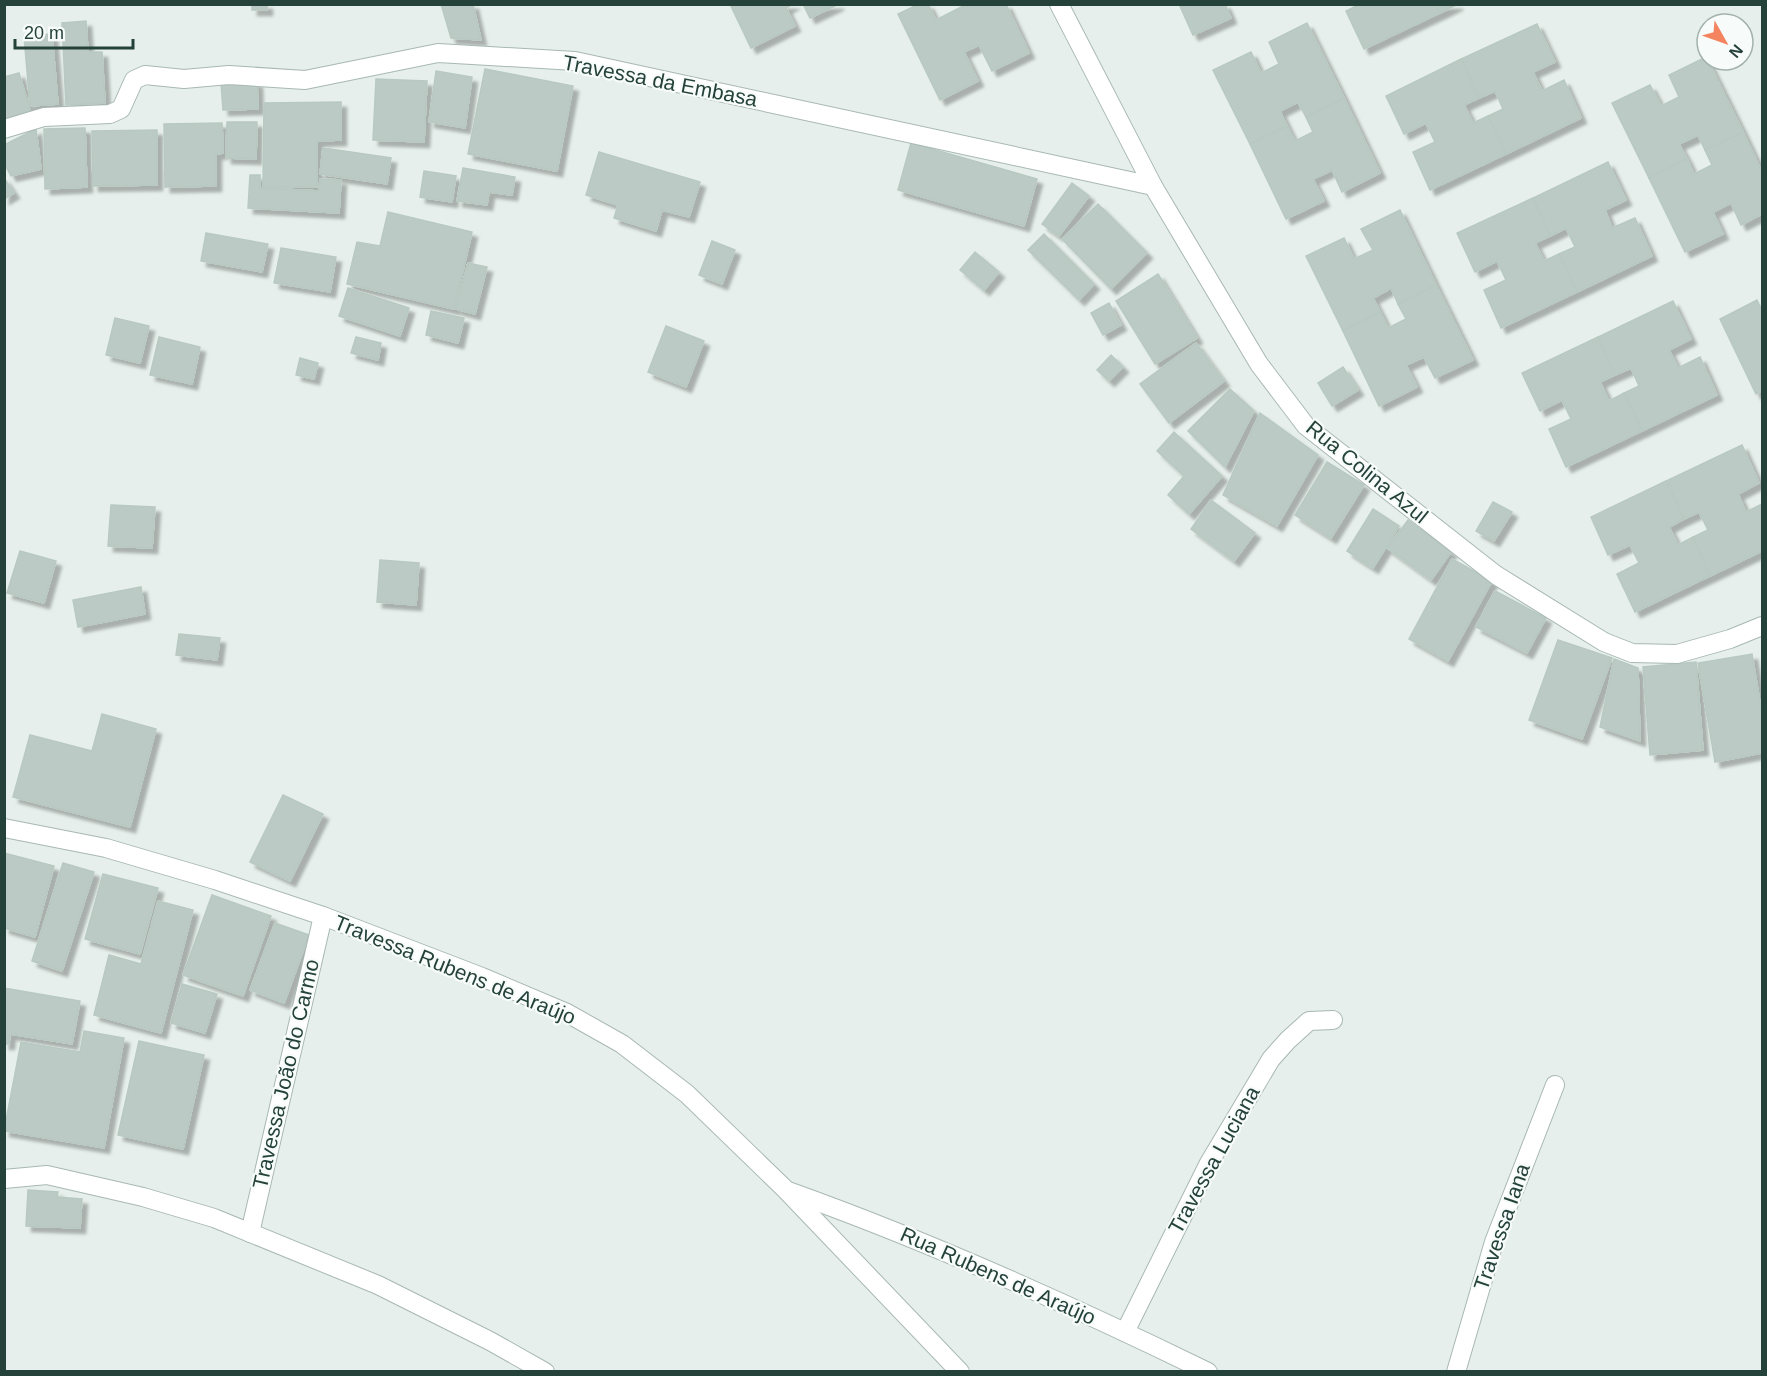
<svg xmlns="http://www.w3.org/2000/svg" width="1767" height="1376" font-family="Helvetica,sans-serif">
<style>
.building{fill:#bbcac4;stroke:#b8c9c2;stroke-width:1.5;filter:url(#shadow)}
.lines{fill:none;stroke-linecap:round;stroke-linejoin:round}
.lane-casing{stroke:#a8b8b2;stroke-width:20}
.street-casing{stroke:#a8b8b2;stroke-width:20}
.lane{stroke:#fff;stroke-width:18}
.street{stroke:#fff;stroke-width:18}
.labels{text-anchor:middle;stroke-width:4.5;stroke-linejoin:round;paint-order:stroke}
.street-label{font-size:21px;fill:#24423a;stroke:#f7fbf9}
</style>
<defs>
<filter id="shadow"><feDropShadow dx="5.5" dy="5.5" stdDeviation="1.5" flood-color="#0004"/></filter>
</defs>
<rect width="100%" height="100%" fill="#e6efeb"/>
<g class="building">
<rect x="252" y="4" width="15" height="6"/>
<polygon points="441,4 473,4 481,40 451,38"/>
<polygon points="730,4 793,4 786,8 795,26 751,48"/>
<polygon points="803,4 839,4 810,18"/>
<polygon points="919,4 928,4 936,20 967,4 1006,4 1029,53 992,71 979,45 964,52 978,81 940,100 898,14"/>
<polygon points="1179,4 1225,4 1231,18 1193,35"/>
<polygon points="1360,4 1436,4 1440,13 1364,49 1346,11"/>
<polygon points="1436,4 1458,4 1440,13"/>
<polygon points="86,21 88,52 102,52 105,103 66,105 62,23"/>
<polygon points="1307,23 1344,98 1306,117 1298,102 1280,111 1287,126 1250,144 1213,70 1251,52 1261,73 1279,64 1269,42"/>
<polygon points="1537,24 1555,62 1533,72 1542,91 1564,80 1581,118 1506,154 1488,116 1503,109 1495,91 1479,98 1461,59"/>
<polygon points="52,34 58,104 30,106 24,36"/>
<polygon points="1706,57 1743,132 1705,150 1698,135 1679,144 1687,159 1649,178 1612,103 1650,85 1661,106 1679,97 1669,75"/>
<polygon points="1461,59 1479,98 1464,105 1473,123 1488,116 1506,154 1430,190 1413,152 1435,142 1426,123 1404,134 1386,96"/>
<polygon points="485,69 573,86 557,171 468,154"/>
<polygon points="436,71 472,77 465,128 429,122"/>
<polygon points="19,73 31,114 4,122 4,77"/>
<polygon points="376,79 427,81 424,142 373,140"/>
<polygon points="257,82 258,109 223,110 221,83"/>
<polygon points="1344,98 1380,173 1342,192 1332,170 1313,179 1324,201 1286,219 1250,144 1287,126 1295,141 1313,132 1306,117"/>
<polygon points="341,102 341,140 317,141 317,187 263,187 264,103"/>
<polygon points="227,122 257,122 256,159 226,158"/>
<polygon points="222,123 223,153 216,154 216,186 165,187 164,124"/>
<polygon points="85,128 87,187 45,189 44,129"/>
<polygon points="36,129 41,169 11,176 4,163 4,145"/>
<polygon points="157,130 157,185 93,186 92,131"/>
<polygon points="1743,132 1762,172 1762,214 1741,225 1731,203 1713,212 1723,234 1685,252 1649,178 1687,159 1694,174 1712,165 1705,150"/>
<polygon points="911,143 1037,179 1024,226 898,190"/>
<polygon points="323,148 391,158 387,184 320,174"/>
<polygon points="599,152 700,182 689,217 662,210 656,231 614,218 618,205 586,195"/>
<polygon points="1608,162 1626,200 1605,210 1612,228 1635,218 1652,256 1577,292 1559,254 1575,247 1566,228 1550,236 1533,198"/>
<polygon points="463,168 515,177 512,195 489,192 487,205 457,201"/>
<polygon points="424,171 456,176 452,202 420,197"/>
<polygon points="250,175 260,175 260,188 319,191 320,179 341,180 339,213 248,208"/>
<polygon points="4,178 14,193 4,199"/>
<polygon points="1072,183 1089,196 1059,236 1042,224"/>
<polygon points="1533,198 1550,236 1535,243 1544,261 1559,254 1577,292 1501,328 1484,290 1506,280 1497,261 1475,272 1457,233"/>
<polygon points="1098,204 1147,253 1111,289 1062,239"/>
<polygon points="1400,210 1436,285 1398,304 1391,288 1373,298 1380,312 1343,331 1306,256 1344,238 1354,259 1373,250 1361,229"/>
<polygon points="388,212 472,232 454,309 347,284 357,242 380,246"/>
<polygon points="206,233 268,244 262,272 201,261"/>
<polygon points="1044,234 1094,284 1079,300 1028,250"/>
<polygon points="712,241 735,250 722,284 699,275"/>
<polygon points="281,248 336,257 330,292 274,283"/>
<polygon points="975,252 999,272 984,290 960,270"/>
<polygon points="468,263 487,267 475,314 456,309"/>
<polygon points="1158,274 1197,338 1155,364 1116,301"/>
<polygon points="1436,285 1473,360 1435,378 1424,357 1406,365 1417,387 1379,406 1343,331 1380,312 1388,328 1406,319 1398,304"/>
<polygon points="348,288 409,308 400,336 339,316"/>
<polygon points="1757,300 1762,311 1762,391 1756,394 1720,319"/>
<polygon points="1673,301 1691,339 1669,350 1678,368 1700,357 1717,395 1642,431 1624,393 1639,386 1631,368 1615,375 1598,337"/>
<polygon points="1109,303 1121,325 1103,335 1091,313"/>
<polygon points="431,311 464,318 458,343 426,335"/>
<polygon points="115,318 149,326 140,363 106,355"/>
<polygon points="666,326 704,341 686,387 648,372"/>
<polygon points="159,337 200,347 192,384 150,375"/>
<polygon points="356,337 381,343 378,360 351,353"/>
<polygon points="1598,337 1615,375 1600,382 1609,401 1624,393 1642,431 1566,467 1549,429 1571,419 1562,400 1540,411 1522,373"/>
<polygon points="1196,343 1224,381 1169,423 1140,384"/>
<polygon points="1111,355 1123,367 1109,381 1097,370"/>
<polygon points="300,358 318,363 314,379 296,375"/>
<polygon points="1343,367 1358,390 1332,406 1318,383"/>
<polygon points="1230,389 1254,411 1225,467 1188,431"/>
<polygon points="1260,413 1318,455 1277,526 1223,495"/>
<polygon points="1174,432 1222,476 1189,514 1168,495 1184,476 1157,451"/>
<polygon points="1742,445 1759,483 1738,494 1746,512 1762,504 1762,551 1710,576 1693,537 1708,530 1699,512 1684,519 1666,481"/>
<polygon points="1327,462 1364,485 1331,538 1295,515"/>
<polygon points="1666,481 1684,519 1669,527 1678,545 1693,537 1710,576 1635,612 1617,574 1639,563 1630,545 1608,555 1591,517"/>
<polygon points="1211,500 1255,533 1234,561 1191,529"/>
<polygon points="1493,502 1512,512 1494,541 1476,531"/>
<polygon points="111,505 155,507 152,548 108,546"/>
<polygon points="1373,509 1399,526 1373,568 1347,551"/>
<polygon points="1408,520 1451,552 1431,580 1387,548"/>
<polygon points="20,551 56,561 44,603 7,593"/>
<polygon points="1452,559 1492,581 1448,661 1409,639"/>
<polygon points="380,560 419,563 416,605 377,602"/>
<polygon points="141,587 145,614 78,627 73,600"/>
<polygon points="1495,591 1546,618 1527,653 1476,627"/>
<polygon points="179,634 220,638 217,660 176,655"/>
<polygon points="1558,640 1612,658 1582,739 1529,720"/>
<polygon points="1752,654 1762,715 1762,753 1715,762 1698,663"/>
<polygon points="1614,659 1638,668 1640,741 1600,727"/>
<polygon points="1696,662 1703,750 1650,755 1643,667"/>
<polygon points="102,714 156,729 130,827 13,797 30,735 92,751"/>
<polygon points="283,795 323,814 290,881 250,862"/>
<polygon points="4,853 54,866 35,937 4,928"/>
<polygon points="63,863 94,872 62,971 32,961"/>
<polygon points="103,874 158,888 140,954 85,939"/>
<polygon points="212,895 271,916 243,996 183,975"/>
<polygon points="158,901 193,910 161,1033 94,1015 109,955 141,964"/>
<polygon points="275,923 309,935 284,1003 250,990"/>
<polygon points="182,984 217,994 205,1033 171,1023"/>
<polygon points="4,988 80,1001 72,1044 10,1034 9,1044 4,1044"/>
<polygon points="84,1031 124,1038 104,1148 4,1131 21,1042 80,1052"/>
<polygon points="139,1041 204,1055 183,1149 118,1135"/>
<polygon points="28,1190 58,1192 57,1197 82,1199 80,1228 26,1226"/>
</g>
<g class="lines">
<g class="lane-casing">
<g id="lane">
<polyline points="1125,1332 1209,1163 1271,1059 1288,1040 1309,1021 1333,1020"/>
<polyline points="1456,1372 1494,1242 1555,1085"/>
</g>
</g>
<g class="street-casing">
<g id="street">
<polyline points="1059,4 1153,186 1259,364 1306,426 1496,575 1604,642 1632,653 1677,654 1730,639 1762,626"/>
<polyline points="4,129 44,117 110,114 121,109 134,80 145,75 184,79 229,75 305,80 438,53 575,61 1153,186"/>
<polyline points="4,828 106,848 215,880 323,916 482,977 567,1013 622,1044 687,1094 785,1189 960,1372"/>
<polyline points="4,1179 47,1175 143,1197 214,1218 378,1285 490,1341 545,1372"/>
<path d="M788,1191C931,1242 1071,1305 1208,1372"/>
<polyline points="250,1233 323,916"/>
</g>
</g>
<use href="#lane" class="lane"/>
<use href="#street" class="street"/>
</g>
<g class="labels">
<g class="street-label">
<text transform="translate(660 81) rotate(11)" y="7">Travessa da Embasa</text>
<text transform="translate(1367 472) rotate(39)" y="7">Rua Colina Azul</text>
<text transform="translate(455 970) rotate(22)" y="7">Travessa Rubens de Araújo</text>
<text transform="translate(286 1074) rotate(-77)" y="7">Travessa João do Carmo</text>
<text transform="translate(1214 1160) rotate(-61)" y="7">Travessa Luciana</text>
<text transform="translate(1502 1227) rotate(-71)" y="7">Travessa Iana</text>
<text transform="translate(998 1276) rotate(24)" y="7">Rua Rubens de Araújo</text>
</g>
</g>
<rect width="1767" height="1376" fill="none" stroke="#24423a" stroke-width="12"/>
<g transform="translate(1725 42) rotate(130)"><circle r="28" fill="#f7fbf9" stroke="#a3b1ad" stroke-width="1.5"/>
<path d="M0-4.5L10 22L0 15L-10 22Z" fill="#f4845f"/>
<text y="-9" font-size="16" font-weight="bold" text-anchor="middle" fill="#24423a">N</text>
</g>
<path d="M15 39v9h118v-9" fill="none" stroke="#24423a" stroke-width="3"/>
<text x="24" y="39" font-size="18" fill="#24423a" stroke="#f7fbf9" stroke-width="4.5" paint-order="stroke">20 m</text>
</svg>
